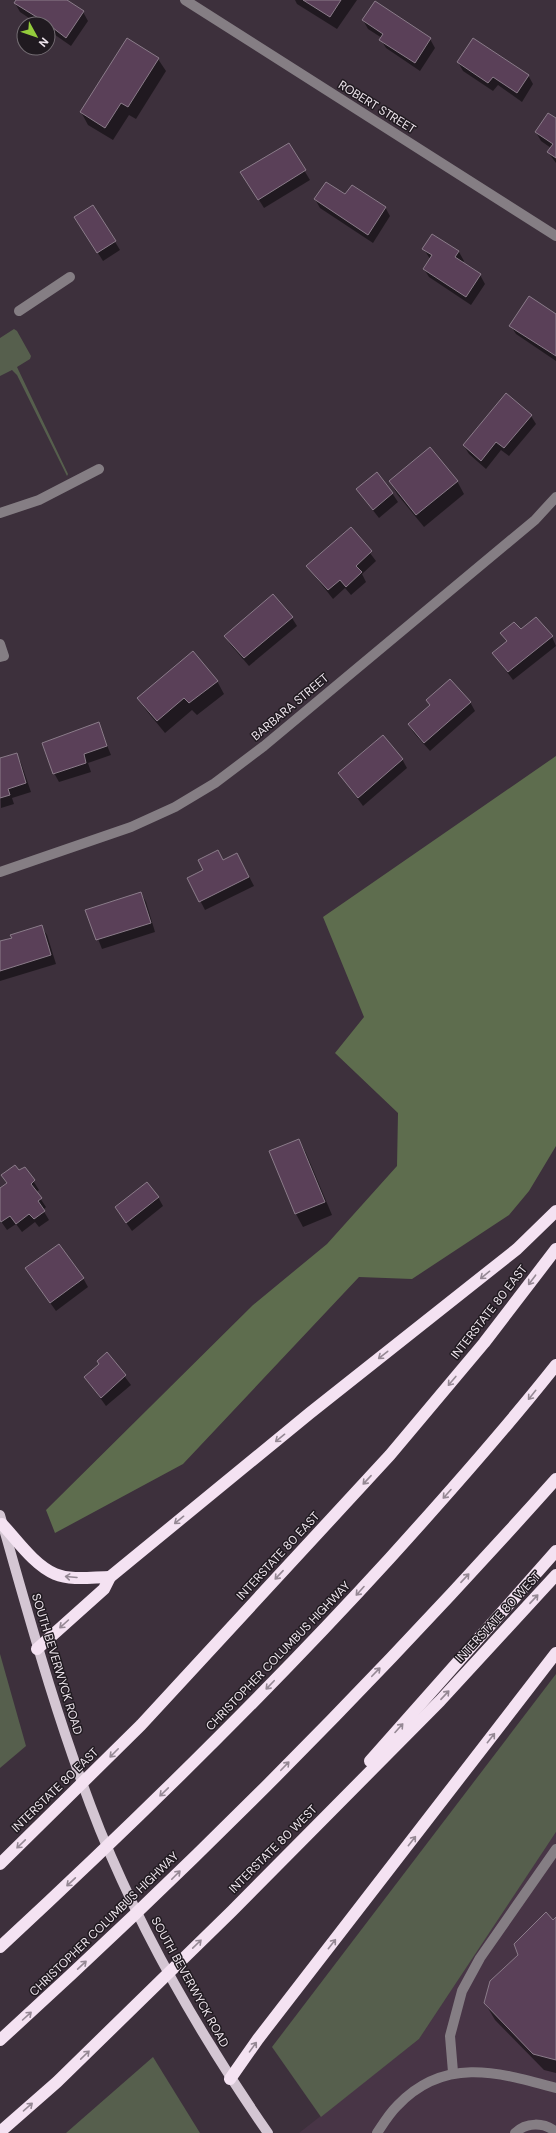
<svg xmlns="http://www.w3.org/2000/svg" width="556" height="2133" font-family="'DM Sans',sans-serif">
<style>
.built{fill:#483546}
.green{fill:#565f4d}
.forest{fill:#5e6d4e}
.shadow{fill:#0007}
.building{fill:#5a4058;stroke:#8b7c8a}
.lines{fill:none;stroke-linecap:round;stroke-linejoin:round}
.minor{stroke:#857e84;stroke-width:10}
.major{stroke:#d4c6d3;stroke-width:10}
.highway{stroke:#f4e2f2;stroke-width:12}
.oneway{stroke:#958894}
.labels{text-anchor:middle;stroke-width:3;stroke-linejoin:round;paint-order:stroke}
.street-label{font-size:12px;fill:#efe6ee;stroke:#201a20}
</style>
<rect width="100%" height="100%" fill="#3d303c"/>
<polygon class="built" points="556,1832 556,2133 299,2133 419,2039"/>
<g class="green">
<polygon points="14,329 17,331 31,356 30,359 17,367 68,474 67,476 17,375 12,370 0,376 0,338"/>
<polygon points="0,1654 26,1746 0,1768"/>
<polygon points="556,1674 556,1832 419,2039 321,2117 272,2047"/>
<polygon points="153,2057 200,2133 66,2133"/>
</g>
<polygon class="forest" points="556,756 556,1146 529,1191 509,1215 412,1279 359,1277 183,1464 55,1533 46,1510 253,1305 327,1244 397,1166 398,1113 335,1053 364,1017 323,917"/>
<g class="shadow">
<polygon points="17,0 65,0 83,12 88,21 71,46 48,30 48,24 38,24 20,12 15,3"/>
<polygon points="295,0 357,0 337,29 297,4"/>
<polygon points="363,20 430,39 435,48 420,71 386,48 381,40 382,38 368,29"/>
<polygon points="158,59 166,71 136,119 129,115 113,140 88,125 81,112"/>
<polygon points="458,62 528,75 533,84 522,102 498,85 493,91 463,71"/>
<polygon points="556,119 556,163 548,152 551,148 541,141 536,132"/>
<polygon points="288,144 310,180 264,208 247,181"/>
<polygon points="345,196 385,207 390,216 373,243 320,208 315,199"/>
<polygon points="93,206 120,250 103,261 81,226"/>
<polygon points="432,235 459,252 464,261 462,263 480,275 485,284 471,305 429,277 424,269 430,259 424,249"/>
<polygon points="556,315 556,361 516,334 511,326"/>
<polygon points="531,416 536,424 509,456 501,450 486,469 469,454 464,446"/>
<polygon points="390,481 457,481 464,494 424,527 397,494"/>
<polygon points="357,490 392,493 398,502 379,518"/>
<polygon points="351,528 376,561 362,574 366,582 351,595 345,588 333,599 307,566"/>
<polygon points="292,618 297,626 249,666 230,644 225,636"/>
<polygon points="521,631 552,637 556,646 513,680 493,653 507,642 502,633"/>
<polygon points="217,681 224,694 197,715 192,710 165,733 146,710 138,698"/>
<polygon points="427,700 470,702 475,711 430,751 414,733 409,725 430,705"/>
<polygon points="98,724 111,755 88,763 91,772 59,782 54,773"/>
<polygon points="16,754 21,763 31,792 12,798 14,804 1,808 0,759"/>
<polygon points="402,759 407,768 363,806 339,773"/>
<polygon points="223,861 242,863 254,886 205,910 189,879"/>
<polygon points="141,893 146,902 155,932 102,949 87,911"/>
<polygon points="41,926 47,935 56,964 0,981 0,942"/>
<polygon points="299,1140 306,1153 332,1215 303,1227 296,1214 271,1152"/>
<polygon points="25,1168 39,1190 36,1192 46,1207 43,1210 49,1220 39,1227 35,1222 22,1232 16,1224 7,1230 0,1220 0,1189 7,1184 2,1175 19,1172"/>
<polygon points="158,1197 163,1206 132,1231 116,1208"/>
<polygon points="26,1269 83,1278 88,1287 56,1311"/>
<polygon points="107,1353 131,1385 106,1406 85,1377 100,1365"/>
<polygon points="556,1918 556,2073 544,2070 495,2020 485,2003"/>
</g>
<g class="building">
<polygon points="16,0 67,0 84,11 66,38 48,24 14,3"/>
<polygon points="303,0 341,0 330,17"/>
<polygon points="375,1 431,38 415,63 379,40 383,34 362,20"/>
<polygon points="127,38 159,58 128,107 121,103 105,128 80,112"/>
<polygon points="473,38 529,75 517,93 493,77 488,83 457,62"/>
<polygon points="548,113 556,118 556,158 547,152 553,144 535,132"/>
<polygon points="289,143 306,170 258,200 240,172"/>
<polygon points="326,182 345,194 352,185 386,207 368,235 314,199"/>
<polygon points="93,205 116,241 97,253 74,217"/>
<polygon points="432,234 459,251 455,257 481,274 466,297 423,269 432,255 422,249"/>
<polygon points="529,296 556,314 556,356 509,326"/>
<polygon points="506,393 532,415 504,448 496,442 481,461 463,445"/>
<polygon points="430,447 458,481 416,515 389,481"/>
<polygon points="377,472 393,493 373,510 356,489"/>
<polygon points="351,527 372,551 356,566 362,572 346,587 340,580 328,590 306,566"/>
<polygon points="273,594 293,617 244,658 224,636"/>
<polygon points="536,617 553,636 508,672 492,653 507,641 500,633 514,622 521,629"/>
<polygon points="193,651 218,681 189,703 184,698 157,721 137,698"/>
<polygon points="450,679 471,702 424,743 408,724 430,705 426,700"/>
<polygon points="99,722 107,746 84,754 86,763 53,774 42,743"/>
<polygon points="383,735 403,759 358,798 338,773"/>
<polygon points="17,753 26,783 8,789 10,795 0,798 0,758"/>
<polygon points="218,850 223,860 237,853 249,877 199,902 187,878 203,870 198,860"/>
<polygon points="141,892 151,923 96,940 85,910"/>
<polygon points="42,925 51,955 0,971 0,941 12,938 10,935"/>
<polygon points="299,1139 325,1202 295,1214 269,1151"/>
<polygon points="15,1165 19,1170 25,1167 35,1180 31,1184 42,1198 38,1201 45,1211 34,1219 29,1214 16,1224 10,1216 1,1222 0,1220 0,1188 7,1183 1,1175"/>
<polygon points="147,1182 159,1197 126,1223 115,1207"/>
<polygon points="59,1244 84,1278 50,1303 25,1268"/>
<polygon points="107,1352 126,1375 101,1398 84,1377 99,1364 97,1361"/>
<polygon points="546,1912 553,1920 556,1917 556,2060 533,2054 484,2003 490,1981 518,1955 514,1944"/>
</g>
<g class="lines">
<g class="minor">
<polyline points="185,0 556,236"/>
<polyline points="19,311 70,277"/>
<polyline points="0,513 39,500 99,469"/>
<polyline points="0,644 4,656 0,657"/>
<polyline points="0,872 131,827 175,807 215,783 264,746 535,520 556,497"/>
<polyline points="453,2072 450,2036 462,1991 480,1958 556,1849"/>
<path d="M377,2133C383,2124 389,2114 397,2106C444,2056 498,2072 556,2088"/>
<path d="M515,2133C526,2122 544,2122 556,2132"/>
</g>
<path class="major" d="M0,1515C30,1621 59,1727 100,1830C144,1938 202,2038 268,2133"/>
<g class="highway">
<path d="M2,1524C17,1540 34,1565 55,1574C72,1581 93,1577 110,1577"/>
<polyline points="37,1649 104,1589 110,1577 310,1413 517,1249 556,1211"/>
<polyline points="370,1761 556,1551"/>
<polyline points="0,1864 141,1725 390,1455 484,1343 556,1249"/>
<path d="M0,1947C135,1822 266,1694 390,1558C447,1495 503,1432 556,1365"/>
<path d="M0,2040C194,1864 382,1674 556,1479"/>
<polyline points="230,2079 258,2039 556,1653"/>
<polyline points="0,2132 57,2082 232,1911 440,1701 556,1575"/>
</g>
</g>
<defs><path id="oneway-shaft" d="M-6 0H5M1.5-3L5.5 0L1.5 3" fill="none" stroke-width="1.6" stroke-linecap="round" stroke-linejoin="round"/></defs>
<g class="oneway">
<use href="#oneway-shaft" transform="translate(485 1275) rotate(141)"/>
<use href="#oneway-shaft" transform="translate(532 1280) rotate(127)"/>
<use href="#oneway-shaft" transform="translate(383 1355) rotate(142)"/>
<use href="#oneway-shaft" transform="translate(452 1381) rotate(130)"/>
<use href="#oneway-shaft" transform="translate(532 1395) rotate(129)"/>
<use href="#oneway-shaft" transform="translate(280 1438) rotate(141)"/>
<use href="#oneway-shaft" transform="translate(367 1480) rotate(133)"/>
<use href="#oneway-shaft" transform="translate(447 1494) rotate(132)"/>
<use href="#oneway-shaft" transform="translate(179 1520) rotate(141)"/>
<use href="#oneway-shaft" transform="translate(279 1575) rotate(133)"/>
<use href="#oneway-shaft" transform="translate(71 1577) rotate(-175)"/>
<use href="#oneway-shaft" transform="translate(465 1578) rotate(-47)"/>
<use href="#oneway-shaft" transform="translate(360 1591) rotate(132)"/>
<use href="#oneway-shaft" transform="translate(534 1599) rotate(-47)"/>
<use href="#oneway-shaft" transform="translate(64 1624) rotate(138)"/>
<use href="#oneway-shaft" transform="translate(376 1672) rotate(-46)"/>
<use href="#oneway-shaft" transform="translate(270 1685) rotate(134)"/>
<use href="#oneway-shaft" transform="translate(445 1695) rotate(-47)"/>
<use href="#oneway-shaft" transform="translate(399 1728) rotate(-48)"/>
<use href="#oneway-shaft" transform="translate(491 1738) rotate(-52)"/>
<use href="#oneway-shaft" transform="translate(114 1753) rotate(135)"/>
<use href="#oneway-shaft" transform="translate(285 1766) rotate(-46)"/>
<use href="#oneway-shaft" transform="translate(164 1792) rotate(136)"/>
<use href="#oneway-shaft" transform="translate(412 1841) rotate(-52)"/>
<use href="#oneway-shaft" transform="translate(21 1844) rotate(136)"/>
<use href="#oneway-shaft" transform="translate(176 1875) rotate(-45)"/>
<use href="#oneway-shaft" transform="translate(71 1882) rotate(137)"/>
<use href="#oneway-shaft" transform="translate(197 1944) rotate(-44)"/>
<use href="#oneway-shaft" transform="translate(332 1944) rotate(-52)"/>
<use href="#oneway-shaft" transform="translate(82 1965) rotate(-43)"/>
<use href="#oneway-shaft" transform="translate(27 2016) rotate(-42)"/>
<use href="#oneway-shaft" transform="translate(253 2047) rotate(-54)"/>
<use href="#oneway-shaft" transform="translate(85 2055) rotate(-44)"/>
<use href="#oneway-shaft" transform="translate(28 2107) rotate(-41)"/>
</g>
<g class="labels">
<g class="street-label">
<text transform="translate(377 107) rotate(32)" y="4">ROBERT STREET</text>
<text transform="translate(290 707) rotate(-40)" y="4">BARBARA STREET</text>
<text transform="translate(489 1312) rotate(-52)" y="4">INTERSTATE 80 EAST</text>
<text transform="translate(278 1556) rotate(-47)" y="4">INTERSTATE 80 EAST</text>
<text transform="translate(498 1617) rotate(-47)" y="4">INTERSTATE 80 WEST</text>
<text transform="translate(278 1656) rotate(-46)" y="4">CHRISTOPHER COLUMBUS HIGHWAY</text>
<text transform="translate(57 1664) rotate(73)" y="4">SOUTH BEVERWYCK ROAD</text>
<text transform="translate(55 1790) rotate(-44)" y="4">INTERSTATE 80 EAST</text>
<text transform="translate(273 1849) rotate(-45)" y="4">INTERSTATE 80 WEST</text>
<text transform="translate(104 1924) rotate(-44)" y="4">CHRISTOPHER COLUMBUS HIGHWAY</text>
<text transform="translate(190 1982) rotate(61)" y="4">SOUTH BEVERWYCK ROAD</text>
</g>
</g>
<g transform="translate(36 36) rotate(130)"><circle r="19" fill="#201a20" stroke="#736c72"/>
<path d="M0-3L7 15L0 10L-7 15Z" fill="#94cc3c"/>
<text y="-6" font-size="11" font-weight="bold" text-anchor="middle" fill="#efe6ee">N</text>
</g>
</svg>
